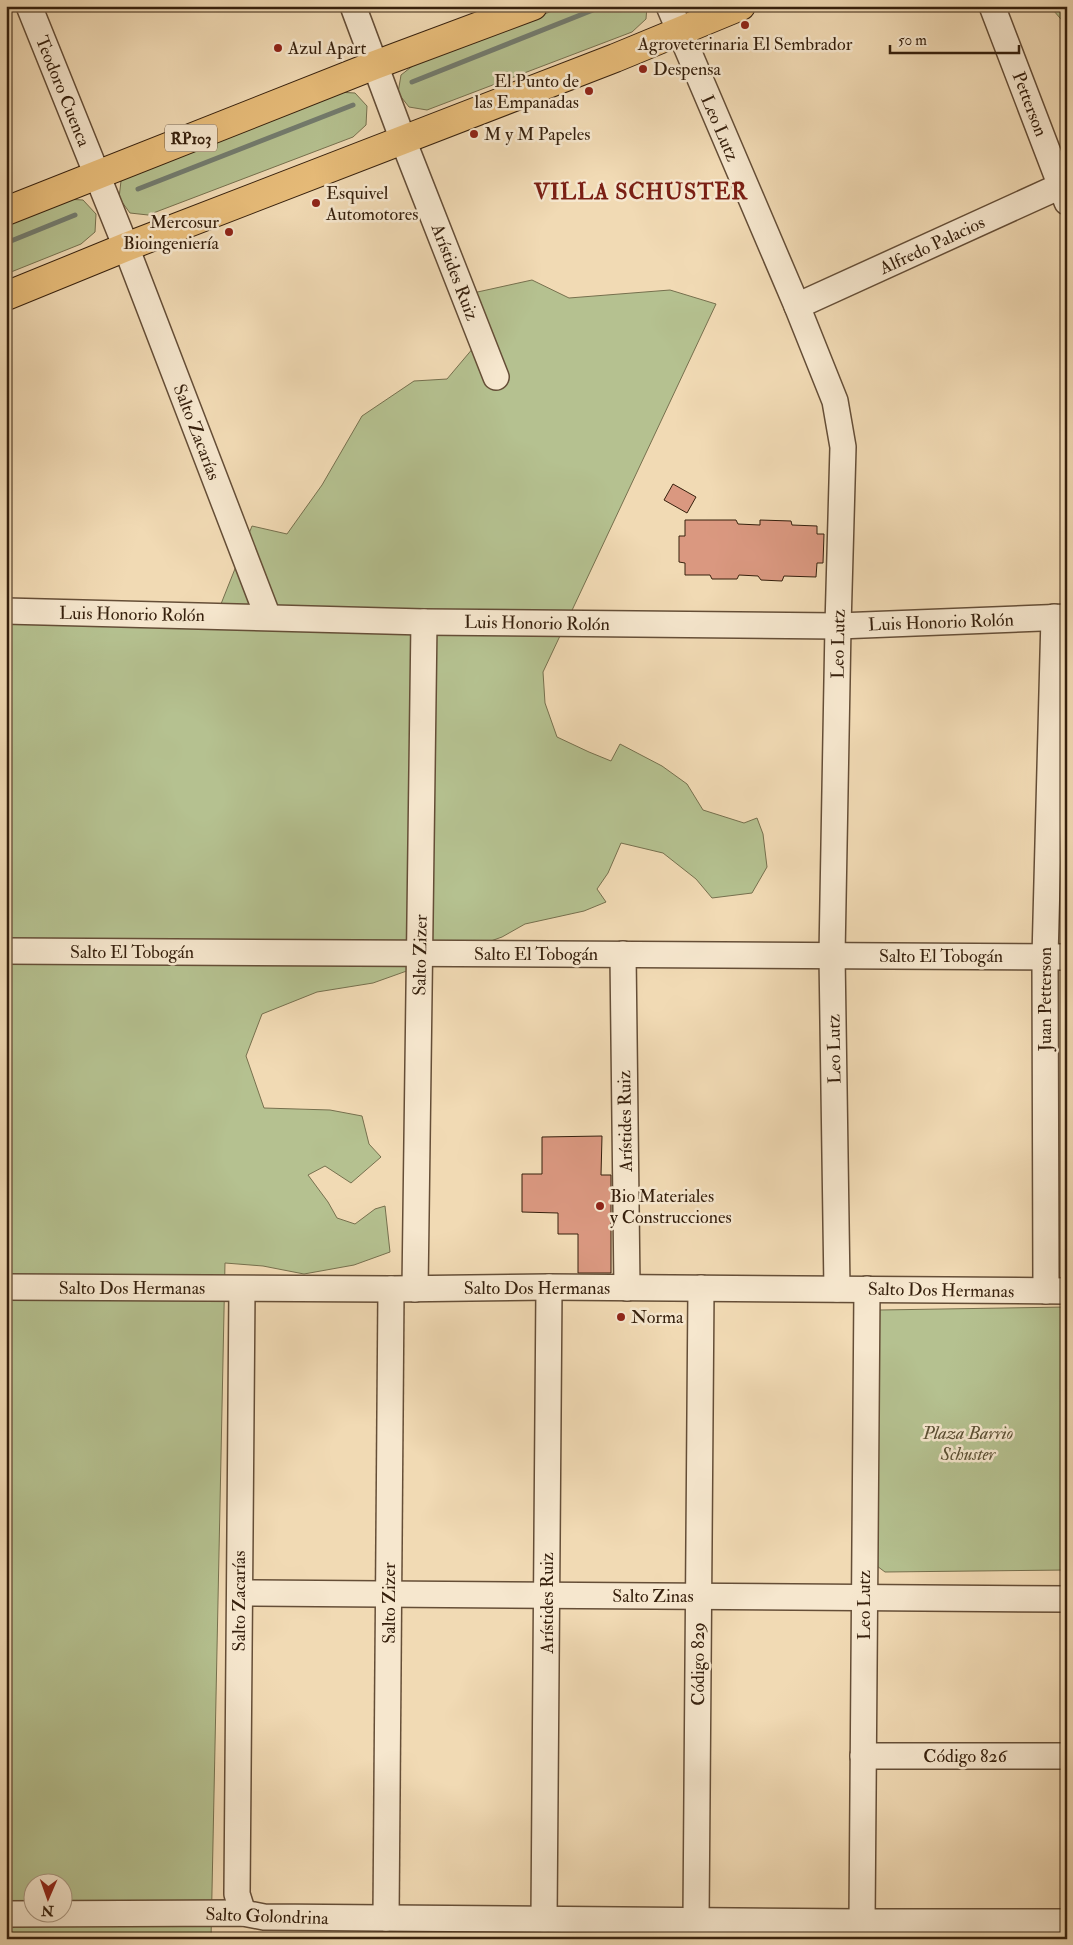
<svg xmlns="http://www.w3.org/2000/svg" width="1073" height="1945" font-family="'IM FELL Double Pica',serif">
<style>
.green{fill:#b5c190;stroke:#76704e;fill-rule:evenodd}
.lines{fill:none;stroke-linecap:round;stroke-linejoin:round}
.stream{stroke:#737c6f;stroke-width:5}
.building{fill:#da9880;stroke:#36200d}
.minor-casing{stroke:#654e37;stroke-width:28}
.major-casing{stroke:#36200d;stroke-width:30}
.minor{stroke:#f6e7ce;stroke-width:25}
.major{stroke:#e8bd7a;stroke-width:28}
.poi-dot{fill:#8f2418;stroke:#f6e7ce;stroke-width:2}
.labels{text-anchor:middle;stroke-width:5;stroke-linejoin:round;paint-order:stroke}
.shield{fill:#f6e7ce;stroke:#705c47;stroke-width:1}
.shield-label{font-size:16px;font-weight:bold;fill:#36200d}
.poi-label{font-size:18px;fill:#36200d;stroke:#f6e7ce;text-anchor:start}
.street-label{font-size:18px;fill:#36200d;stroke:#f6e7ce}
.park-label{font-size:18px;font-style:italic;fill:#5c5034;stroke:#f6e7ce}
.district-label{font-size:22px;font-weight:bold;letter-spacing:1px;fill:#7a1f14;stroke:#f6e7ce}
</style>
<rect width="100%" height="100%" fill="#f1dab4"/>
<filter id="stains"><feTurbulence type="fractalNoise" baseFrequency=".004" numOctaves="4"/><feColorMatrix values="0 0 0 0 .2 0 0 0 0 .09 0 0 0 0 .02 0 0 0 .5 -.17"/></filter>
<radialGradient id="worn" r=".72"><stop offset=".6" stop-color="#630" stop-opacity="0"/><stop offset="1" stop-color="#630" stop-opacity=".3"/></radialGradient>
<g class="green">
<polygon points="565,6 647,6 646,19 632,32 427,110 409,107 398,93 401,75 415,64"/>
<polygon points="1062,6 1067,6 1067,26 1053,10"/>
<polygon points="336,92 355,93 367,106 366,125 353,137 148,215 130,213 119,198 121,181 135,170"/>
<polygon points="65,199 83,200 96,214 95,232 81,244 6,274 6,223"/>
<path d="M532,280L569,298L670,290L716,304L543,672L545,703L557,737L589,752L611,761L620,744L662,766L687,784L703,810L744,823L757,818L763,834L767,867L752,893L712,898L696,879L663,853L621,843L608,873L597,889L606,902L584,911L525,924L502,937L373,983L317,992L262,1014L246,1056L264,1108L330,1110L362,1116L369,1144L381,1157L351,1183L325,1166L308,1175L328,1202L337,1218L355,1224L375,1209L385,1206L390,1252L354,1265L304,1274L263,1266L225,1263L211,1939H184L175,1935L171,1939H136L102,1935L60,1937L6,1935V613L219,609L252,526L287,534L322,485L362,416L414,381L447,379L474,347L473,293ZM32,1882H62V1912H32Z"/>
<polygon points="1067,1307 1067,1570 885,1572 869,1560 868,1326 880,1310"/>
</g>
<g class="lines">
<g class="stream">
<polyline points="412,82 603,6"/>
<polyline points="138,189 353,105"/>
<polyline points="6,243 75,215"/>
</g>
</g>
<g class="building">
<polygon points="673,484 696,497 687,513 664,500"/>
<polygon points="685,520 736,520 738,524 760,525 760,520 791,521 792,525 817,526 817,534 824,534 823,563 817,563 816,577 784,576 782,581 761,580 758,576 739,575 737,579 712,579 710,575 685,575 685,563 679,562 679,536 685,536"/>
<polygon points="602,1136 601,1175 611,1175 611,1273 578,1273 578,1234 558,1234 558,1213 522,1212 522,1174 542,1174 542,1137"/>
</g>
<g class="lines">
<g class="minor-casing">
<g id="minor">
<polyline points="29,6 126,247 268,617"/>
<polyline points="353,6 403,140 496,377"/>
<polyline points="669,6 797,306 835,401 843,447 838,626 832,955 837,1289"/>
<polyline points="992,6 1067,202"/>
<polyline points="797,306 1067,183"/>
<polyline points="6,611 424,622 838,626 1067,617"/>
<polyline points="6,951 1067,957"/>
<polyline points="623,954 627,1288"/>
<polyline points="6,1287 391,1289 549,1287 1067,1291"/>
<polyline points="242,1289 237,1894 243,1913"/>
<polyline points="415,1289 424,622"/>
<polyline points="1046,1291 1045,957 1054,617"/>
<polyline points="240,1593 1067,1599"/>
<polyline points="863,1756 1067,1756"/>
<polyline points="6,1914 243,1913 264,1917 862,1922 1067,1922"/>
<polyline points="386,1918 391,1289"/>
<polyline points="544,1919 549,1287"/>
<polyline points="696,1920 701,1288"/>
<polyline points="862,1922 867,1289"/>
</g>
</g>
<g class="major-casing">
<g id="major">
<polyline points="6,211 375,65 533,6"/>
<polyline points="6,296 126,247 615,58 741,6"/>
</g>
</g>
<use href="#minor" class="minor"/>
<use href="#major" class="major"/>
</g>
<g class="poi-dot">
<circle cx="745" cy="25" r="5"/>
<circle cx="278" cy="48" r="5"/>
<circle cx="643" cy="69" r="5"/>
<circle cx="589" cy="91" r="5"/>
<circle cx="474" cy="134" r="5"/>
<circle cx="316" cy="203" r="5"/>
<circle cx="229" cy="232" r="5"/>
<circle cx="600" cy="1206" r="5"/>
<circle cx="621" cy="1317" r="5"/>
</g>
<g class="labels">
<rect class="shield" x="165" y="124.5" width="52" height="27" rx="4"/>
<g class="shield-label">
<text x="191" y="144">RP103</text>
</g>
<g class="poi-label">
<text x="745" y="50" text-anchor="middle">Agroveterinaria El Sembrador</text>
<text x="288" y="54">Azul Apart</text>
<text x="653" y="75">Despensa</text>
<text x="579" y="87" text-anchor="end">El Punto de<tspan x="579" dy="21">las Empanadas</tspan></text>
<text x="484" y="140">M y M Papeles</text>
<text x="326" y="199">Esquivel<tspan x="326" dy="21">Automotores</tspan></text>
<text x="219" y="228" text-anchor="end">Mercosur<tspan x="219" dy="21">Bioingeniería</tspan></text>
<text x="610" y="1202">Bio Materiales<tspan x="610" dy="21">y Construcciones</tspan></text>
<text x="631" y="1323">Norma</text>
</g>
<g class="street-label">
<text transform="translate(63 91) rotate(68)" y="6">Teodoro Cuenca</text>
<text transform="translate(1030 104) rotate(69)" y="6">Petterson</text>
<text transform="translate(720 128) rotate(67)" y="6">Leo Lutz</text>
<text transform="translate(932 245) rotate(-25)" y="6">Alfredo Palacios</text>
<text transform="translate(455 272) rotate(69)" y="6">Arístides Ruiz</text>
<text transform="translate(197 432) rotate(69)" y="6">Salto Zacarías</text>
<text transform="translate(132 614) rotate(1)" y="6">Luis Honorio Rolón</text>
<text transform="translate(941 622) rotate(-2)" y="6">Luis Honorio Rolón</text>
<text transform="translate(537 623) rotate(1)" y="6">Luis Honorio Rolón</text>
<text transform="translate(838 644) rotate(-89)" y="6">Leo Lutz</text>
<text x="132" y="958">Salto El Tobogán</text>
<text x="536" y="960">Salto El Tobogán</text>
<text transform="translate(420 955) rotate(-89)" y="6">Salto Zizer</text>
<text x="941" y="962">Salto El Tobogán</text>
<text transform="translate(1045 999) rotate(-90)" y="6">Juan Petterson</text>
<text transform="translate(834 1049) rotate(-91)" y="6">Leo Lutz</text>
<text transform="translate(625 1121) rotate(-91)" y="6">Arístides Ruiz</text>
<text x="132" y="1294">Salto Dos Hermanas</text>
<text x="537" y="1294">Salto Dos Hermanas</text>
<text transform="translate(941 1290) rotate(1)" y="6">Salto Dos Hermanas</text>
<text x="653" y="1602">Salto Zinas</text>
<text transform="translate(239 1601) rotate(-90)" y="6">Salto Zacarías</text>
<text transform="translate(389 1603) rotate(-90)" y="6">Salto Zizer</text>
<text transform="translate(547 1603) rotate(-90)" y="6">Arístides Ruiz</text>
<text transform="translate(864 1605) rotate(-90)" y="6">Leo Lutz</text>
<text transform="translate(698 1664) rotate(-90)" y="6">Código 829</text>
<text x="965" y="1762">Código 826</text>
<text transform="translate(267 1916) rotate(2)" y="6">Salto Golondrina</text>
</g>
<g class="park-label">
<text x="968" y="1439">Plaza Barrio<tspan x="968" dy="21">Schuster</tspan></text>
</g>
<g class="district-label">
<text x="641" y="199">VILLA SCHUSTER</text>
</g>
</g>
<rect width="1073" height="1945" fill="none" stroke="#f1dab4" stroke-width="25"/>
<rect x="8" y="8" width="1058" height="1930" fill="none" stroke="#36200d" stroke-width="2.5"/>
<rect x="12" y="12" width="1048" height="1920" fill="none" stroke="#36200d"/>
<g transform="translate(48 1898) rotate(182)"><circle r="24" fill="#f6e7ce" stroke="#a99781"/>
<path d="M0-4L9 19L0 12L-9 19Z" fill="#8f2418"/>
<text y="-8" font-size="14" font-weight="bold" text-anchor="middle" fill="#36200d">N</text>
</g>
<path d="M890 45v8h129v-8" fill="none" stroke="#36200d" stroke-width="2.5"/>
<text x="898" y="45" font-size="15" fill="#36200d" stroke="#f6e7ce" stroke-width="4" paint-order="stroke">50 m</text>
<rect width="100%" height="100%" filter="url(#stains)"/>
<rect width="100%" height="100%" fill="url(#worn)"/>
</svg>
